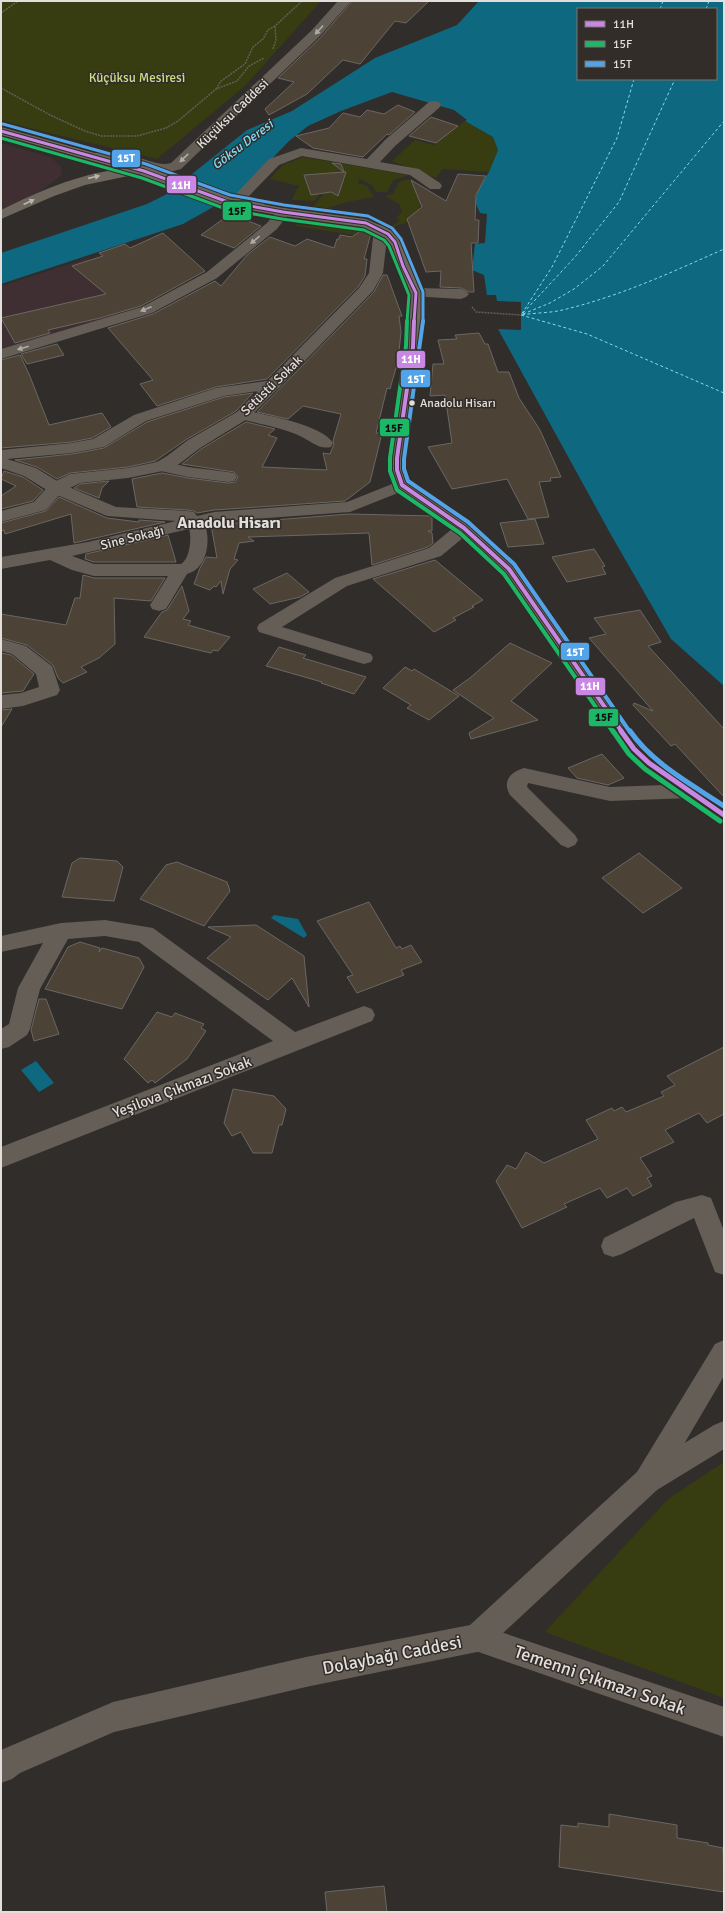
<svg xmlns="http://www.w3.org/2000/svg" width="725" height="1913" font-family="Signika,sans-serif">
<style>
.education{fill:#402f32}
.green{fill:#373d11}
.water{fill:#0e6880;fill-rule:evenodd}
.lines{fill:none;stroke-linecap:round;stroke-linejoin:round}
.ferry{stroke:#81dbfa;stroke-width:1;stroke-dasharray:3 2.5;stroke-linecap:butt}
.building{fill:#4c4236;stroke:#6a6764}
.path{stroke:#625e59;stroke-width:1.5;stroke-dasharray:2 1;stroke-linecap:butt}
.minor{fill:#645e57;fill-rule:evenodd}
.tertiary{fill:#645e57;fill-rule:evenodd}
.primary{fill:#6e675e;fill-rule:evenodd}
.bus-1-far2-casing{stroke:#322d28;stroke-width:5}
.bus-1-far1-casing{stroke:#322d28;stroke-width:6}
.bus-1-casing{stroke:#322d28;stroke-width:8}
.bus-2-far2-casing{stroke:#322d28;stroke-width:5}
.bus-2-far1-casing{stroke:#322d28;stroke-width:6}
.bus-2-casing{stroke:#322d28;stroke-width:8}
.bus-3-far2-casing{stroke:#322d28;stroke-width:5}
.bus-3-far1-casing{stroke:#322d28;stroke-width:6}
.bus-3-casing{stroke:#322d28;stroke-width:8}
.bus-1-far2{stroke:#c787e3;stroke-width:3}
.bus-1-far1{stroke:#c787e3;stroke-width:4}
.bus-1{stroke:#c787e3;stroke-width:5}
.bus-2-far2{stroke:#1ab867;stroke-width:3}
.bus-2-far1{stroke:#1ab867;stroke-width:4}
.bus-2{stroke:#1ab867;stroke-width:5}
.bus-3-far2{stroke:#53a3e8;stroke-width:3}
.bus-3-far1{stroke:#53a3e8;stroke-width:4}
.bus-3{stroke:#53a3e8;stroke-width:5}
.oneway{fill:#b0aba6}
.oneway2{fill:#b9b4af}
.bus-dot{fill:#e2dedb;stroke:#322d28;stroke-width:1.5}
.labels{text-anchor:middle;stroke-width:3;stroke-linejoin:round;paint-order:stroke}
.far-bus-label{font-size:12px;fill:#e2dedb;stroke:#322d28;text-anchor:start}
.far-park-label{font-size:13px;fill:#cedf81;stroke:#322d28}
.far-street-label{font-size:13px;fill:#e2dedb;stroke:#322d28}
.far-water-label{font-size:13px;font-style:italic;fill:#81dbfa;stroke:#322d28}
.street-label{font-size:15px;fill:#e2dedb;stroke:#322d28}
.far-district-label{font-size:16px;font-weight:bold;fill:#e2dedb;stroke:#322d28}
.near-street-label{font-size:18px;fill:#e2dedb;stroke:#322d28}
.line-badge{stroke:#322d28;stroke-width:1.5}
.badge-label{font-size:11px;text-anchor:middle;font-weight:bold;fill:#fff}
.pale-badge-label{font-size:11px;text-anchor:middle;font-weight:bold;fill:#111}
</style>
<rect width="100%" height="100%" fill="#302d2a"/>
<g class="education">
<polygon points="1,143 50,157 61,166 62,175 39,192 1,210"/>
<polygon points="89,258 134,310 70,330 1,348 1,286"/>
</g>
<g class="green">
<polygon points="1,1 321,1 245,86 157,159 29,128 1,120"/>
<polygon points="465,121 493,137 498,150 489,172 442,169 436,178 392,161 415,140 434,145"/>
<path d="M303,157L407,175V176L393,180L387,192H376L372,185L359,179L358,183L367,186L374,197C364,198 325,206 319,213L308,214L324,193L320,194L314,201L292,200L297,189L299,188V186L270,179L283,165Z"/>
<polygon points="409,179 417,191 417,194 421,196 418,215 410,216 408,219 408,222 393,227 392,226 400,220 396,218 402,212 399,204 385,196 393,194 399,182"/>
<polygon points="314,218 356,224 361,230 357,231 355,235 295,226 299,222 300,225 312,226 315,223"/>
<polygon points="724,1462 724,1698 545,1632 668,1499"/>
</g>
<g class="water">
<path d="M479,1H724V686L671,639L610,533L498,329L521,330V302L497,301L496,295H487L484,275L472,270L475,244L485,243L487,214L480,213L475,202L478,189L489,172L498,150L493,137L465,121L467,120L454,110L392,92L341,111L308,126L289,141L240,192L183,224L1,284V253L147,204L167,194L247,130L292,111L375,58L457,25ZM578,9H716V79H578Z"/>
<polygon points="274,915 298,919 307,935 304,938 271,918"/>
<polygon points="36,1061 54,1083 39,1092 21,1070"/>
</g>
<g class="lines">
<g class="ferry">
<polyline points="660,9 663,1"/>
<polyline points="706,9 709,1"/>
<path d="M634,79L617,138L552,267L521,315C533,313 546,313 558,311C616,298 670,273 724,249"/>
<polyline points="523,313 575,257 619,202 675,79"/>
<polyline points="523,314 550,303 574,289 603,266 724,121"/>
<polyline points="521,315 587,334 724,393"/>
</g>
</g>
<g class="building">
<polygon points="352,1 429,1 406,23 395,21 360,64 343,60 307,94 269,115 265,109 294,82 278,78 321,37"/>
<polygon points="398,105 415,112 389,135 387,134 363,157 313,148 296,136 329,128 343,113 360,117 367,110 384,114"/>
<polygon points="431,117 458,126 436,143 409,136"/>
<polygon points="332,163 341,164 344,172 346,172 338,196 331,192 311,195 304,175 344,172"/>
<polygon points="458,174 486,176 476,195 475,220 479,220 478,243 471,243 474,292 469,292 461,288 440,287 441,271 426,272 407,219 422,207 411,180 446,201"/>
<polygon points="230,214 261,226 234,248 201,235"/>
<polygon points="363,229 371,233 364,259 367,259 365,276 358,287 267,379 216,387 157,406 140,384 153,380 108,328 153,314 215,281 221,286 247,255 270,237 295,246 307,239 334,248 337,239 339,239 340,235 352,237"/>
<polygon points="163,233 205,271 141,306 100,318 48,330 50,333 15,343 1,318 106,294 72,266 103,256 99,253 125,244 130,248"/>
<polygon points="383,275 387,275 402,316 399,316 401,332 398,361 390,389 387,388 376,433 382,433 370,482 345,501 214,510 197,513 194,511 188,510 137,507 132,479 162,473 188,478 228,483 235,482 238,477 234,472 182,464 201,449 246,422 275,429 268,435 277,438 262,467 327,470 323,453 330,454 334,444 333,441 341,414 303,406 288,419 257,412 374,292"/>
<polygon points="479,333 485,344 488,344 498,372 509,372 519,398 540,430 561,477 550,478 551,481 539,482 549,517 528,519 507,479 452,489 428,447 452,443 445,395 430,396 433,364 444,364 438,340 457,339 455,335"/>
<polygon points="57,344 64,355 27,364 21,354"/>
<polygon points="20,355 29,374 49,425 102,413 111,427 92,438 72,442 1,448 1,360"/>
<polygon points="253,393 236,411 187,439 155,461 128,467 70,473 57,479 37,467 15,460 72,454 104,448 147,422 224,397"/>
<polygon points="4,471 23,477 43,490 33,501 1,509 1,496 16,486 1,479"/>
<polygon points="109,481 102,488 99,498 74,488 80,484"/>
<polygon points="59,497 107,518 139,522 139,520 165,522 74,543 71,514 5,534 4,530 1,531 1,523 46,511"/>
<polygon points="349,514 432,516 432,531 428,531 432,533 433,543 428,547 372,565 369,533 248,537 254,541 239,543 234,559 238,560 230,569 223,594 221,581 216,587 214,586 210,590 194,584 200,568 206,557 217,558 211,525"/>
<polygon points="535,519 544,544 508,547 500,523"/>
<polygon points="168,535 176,562 94,562 85,559 86,554"/>
<polygon points="594,549 605,566 602,567 606,574 567,582 552,557"/>
<polygon points="435,560 483,600 472,606 474,607 453,618 456,620 434,632 373,579"/>
<polygon points="287,573 309,592 300,597 270,604 253,589"/>
<polygon points="83,575 94,578 165,578 151,601 114,598 115,644 99,658 81,667 87,672 63,683 58,678 53,665 27,645 1,638 1,614 66,625 75,598 80,598"/>
<polygon points="182,586 189,611 183,619 191,621 188,625 230,637 218,651 213,650 211,653 198,650 144,637 162,612 167,610"/>
<polygon points="640,610 661,642 648,646 724,729 724,797 675,744 671,746 633,705 634,703 653,711 589,638 606,634 594,618"/>
<polygon points="510,643 552,663 511,701 538,720 471,739 469,733 494,718 453,690 470,678"/>
<polygon points="279,647 306,655 303,658 366,677 354,694 321,683 322,682 266,666"/>
<polygon points="1,653 11,655 34,674 23,691 1,693"/>
<polygon points="405,667 412,671 414,669 459,696 429,720 407,708 411,705 383,688"/>
<polygon points="12,709 1,727 1,710"/>
<polygon points="602,754 624,778 608,785 577,778 568,768"/>
<polygon points="639,853 682,888 643,913 602,878"/>
<polygon points="80,858 117,861 123,867 114,901 62,897 72,863"/>
<polygon points="177,862 227,882 230,891 204,926 140,899 166,865"/>
<polygon points="369,902 396,948 400,946 402,949 411,945 422,962 401,970 404,975 357,993 347,977 353,975 317,921"/>
<polygon points="256,925 304,956 309,1007 292,978 268,1000 207,958 231,937 208,927"/>
<polygon points="80,942 100,948 99,952 102,948 139,958 144,967 122,1009 45,989 68,947"/>
<polygon points="39,999 46,999 59,1034 34,1041 31,1030"/>
<polygon points="157,1012 172,1017 175,1013 204,1024 201,1028 206,1031 187,1059 155,1083 152,1080 148,1083 124,1059"/>
<polygon points="724,1047 724,1114 707,1123 699,1113 665,1130 674,1142 640,1158 652,1176 647,1178 652,1186 633,1196 627,1188 607,1198 600,1188 564,1204 567,1207 522,1228 496,1181 507,1165 516,1169 526,1152 544,1163 598,1139 586,1120 612,1108 614,1111 622,1107 626,1112 664,1096 661,1092 675,1085 667,1076"/>
<polygon points="233,1089 274,1096 286,1109 282,1125 279,1125 272,1153 253,1153 241,1132 232,1136 224,1123"/>
<polygon points="609,1814 677,1825 677,1838 708,1843 708,1845 723,1848 724,1892 559,1867 561,1825 578,1827 578,1823 609,1827"/>
<polygon points="384,1886 387,1912 327,1912 325,1892"/>
</g>
<g class="lines">
<g class="path">
<polyline points="1,13 18,1"/>
<polyline points="273,49 276,40 275,26"/>
<polyline points="1,88 50,115 85,131 101,136 137,136 166,128 178,121 216,89 237,81 249,66 264,58"/>
<polyline points="216,89 221,81 245,64 253,47 263,39 268,30 275,26 302,1"/>
<polyline points="472,307 476,312 521,315"/>
</g>
<g class="minor">
<path d="M434,101L439,102L441,105L439,108L395,146L380,162L419,169L440,183L442,186L440,189H430L410,175L302,156L279,165L249,196L262,201L267,208L265,211H255C249,204 238,204 233,197L269,159L301,148L367,159L385,140L429,102Z"/>
<polygon points="283,208 288,209 290,212 277,229 217,278 152,313 1,359 1,349 142,307 207,272 267,223 278,209"/>
<polygon points="416,288 461,289 466,291 469,294 466,297 461,299 411,296 408,293 411,290"/>
<path d="M273,380L279,382L281,385L279,388L224,396L146,421L104,447L72,453L7,459L36,468L62,484L116,507L188,511L194,512L197,516L214,512L347,502L402,480L408,481L411,485L408,489L350,512L214,522L205,525C211,541 207,569 187,574L166,609L159,611L152,609L150,605L168,576H94L72,570L50,560L1,569V557L88,542L176,521L107,516L50,492L24,476L1,468V450L72,443L93,439L134,415L216,388ZM189,529C192,537 190,559 181,564H94L72,556Z"/>
<path d="M243,410C265,415 321,424 333,443L331,447C319,450 311,441 300,436C280,427 258,424 237,418L235,415L237,412Z"/>
<polygon points="162,461 188,467 228,472 234,473 237,477 234,481 228,482 188,477 156,470 154,466 156,462"/>
<polygon points="464,523 470,524 473,528 470,532 441,556 347,586 282,627 371,654 373,658 371,662 364,664 357,662 259,632 257,628 259,624 335,578 429,548 458,524"/>
<polygon points="1,639 26,646 52,666 60,690 57,695 23,706 1,709 1,695 21,693 39,687 36,674 12,654 1,651"/>
<path d="M524,768L610,787L691,784L698,786L701,791L698,796L691,798L610,801L528,783L527,787L575,835L578,840L575,845L568,848L561,845L510,795C502,782 510,772 524,768Z"/>
<polygon points="105,920 153,928 295,1032 364,1006 372,1009 375,1015 372,1021 1,1168 1,1147 273,1041 139,942 105,936 68,939 40,989 30,1029 27,1035 9,1047 1,1049 1,1029 9,1024 18,988 43,943 1,952 1,936 61,923"/>
<polygon points="702,1195 711,1198 724,1231 724,1275 715,1272 694,1218 622,1254 613,1257 604,1254 601,1246 604,1238 676,1202"/>
<polygon points="724,1340 724,1376 657,1490 647,1494 637,1490 633,1481 637,1472 715,1344"/>
<polygon points="477,1624 724,1707 724,1737 467,1648 463,1638 467,1628"/>
</g>
<g class="tertiary">
<path d="M338,1H351L320,36L181,169C159,176 150,168 129,164C118,162 106,162 95,161L90,160L88,157L90,154C105,150 126,154 140,158C151,161 160,166 171,163L312,30Z"/>
<polygon points="381,225 386,226 388,229 383,273 373,291 249,418 200,448 179,464 168,470 128,478 80,483 62,492 46,510 1,522 1,511 34,502 50,484 70,474 128,468 157,462 167,456 188,440 237,412 359,288 369,273 374,229 376,226"/>
<polygon points="724,1421 724,1449 657,1490 487,1648 477,1652 306,1687 114,1732 20,1773 12,1779 1,1783 1,1750 113,1702 306,1657 470,1625 637,1472 714,1425"/>
</g>
<path class="primary" d="M1,127L149,168L231,198L283,208L366,219L393,231L402,242L410,266L424,293L421,347L405,458L406,470L410,482L470,524L515,565L641,744L656,758L724,805V822L717,820L642,768L627,754L503,573L458,532L396,489C390,479 389,469 389,458L405,347L408,293L396,266L388,243L383,237L362,227L283,216L223,205L138,174L85,185L54,196L1,219V210C40,191 78,174 121,169L1,135Z"/>
<g class="bus-1-far2-casing">
<polyline id="bus-1-far2" points="1,131 144,171 228,202 283,212 366,223 388,234 395,242 403,266 416,293 414,322"/>
</g>
<g class="bus-1-far1-casing">
<polyline id="bus-1-far1" points="414,321 413,347 397,458 397,470 402,485 464,528 509,569 622,732"/>
</g>
<g class="bus-1-casing">
<polyline id="bus-1" points="621,731 634,749 649,763 724,815"/>
</g>
<g class="bus-2-far2-casing">
<polyline id="bus-2-far2" points="1,138 142,178 226,209 282,219 364,230 384,240 389,246 409,295 407,322"/>
</g>
<g class="bus-2-far1-casing">
<polyline id="bus-2-far1" points="407,321 406,346 390,458 390,471 397,490 460,533 504,574 613,732"/>
</g>
<g class="bus-2-casing">
<polyline id="bus-2" points="613,731 629,754 645,769 720,821"/>
</g>
<g class="bus-3-far2-casing">
<polyline id="bus-3-far2" points="3,124 146,164 230,195 284,205 368,216 392,228 401,239 423,292 423,322"/>
</g>
<g class="bus-3-far1-casing">
<polyline id="bus-3-far1" points="423,321 404,459 404,469 408,481 468,522 514,564 630,732"/>
</g>
<g class="bus-3-casing">
<path id="bus-3" d="M630,731C653,764 691,784 724,806"/>
</g>
<use href="#bus-1-far2" class="bus-1-far2"/>
<use href="#bus-1-far1" class="bus-1-far1"/>
<use href="#bus-1" class="bus-1"/>
<use href="#bus-2-far2" class="bus-2-far2"/>
<use href="#bus-2-far1" class="bus-2-far1"/>
<use href="#bus-2" class="bus-2"/>
<use href="#bus-3-far2" class="bus-3-far2"/>
<use href="#bus-3-far1" class="bus-3-far1"/>
<use href="#bus-3" class="bus-3"/>
</g>
<defs><path id="oneway-solid" d="M-6-.8H1V-3.2L6.5 0L1 3.2V.8H-6Z"/></defs>
<g class="oneway">
<use href="#oneway-solid" transform="translate(319 30) rotate(133)"/>
<use href="#oneway-solid" transform="translate(184 158) rotate(136)"/>
<use href="#oneway-solid" transform="translate(255 240) rotate(141)"/>
<use href="#oneway-solid" transform="translate(146 309) rotate(158)"/>
<use href="#oneway-solid" transform="translate(23 348) rotate(164)"/>
</g>
<g class="oneway2">
<use href="#oneway-solid" transform="translate(94 177) rotate(-13)"/>
<use href="#oneway-solid" transform="translate(29 202) rotate(-25)"/>
</g>
<circle class="bus-dot" cx="412" cy="403" r="3.5"/>
<g class="labels">
<g class="far-bus-label">
<text x="420" y="407">Anadolu Hisarı</text>
</g>
<g class="far-park-label">
<text x="137" y="82">Küçüksu Mesiresi</text>
</g>
<g class="far-street-label">
<text transform="translate(232 113) rotate(-44)" y="5">Küçüksu Caddesi</text>
<text transform="translate(271 385) rotate(-44)" y="5">Setüstü Sokak</text>
<text transform="translate(132 537) rotate(-14)" y="5">Sine Sokağı</text>
</g>
<g class="far-water-label">
<text transform="translate(242 144) rotate(-37)" y="5">Göksu Deresi</text>
</g>
<g class="street-label">
<text transform="translate(182 1087) rotate(-21)" y="5">Yeşilova Çıkmazı Sokak</text>
</g>
<g class="far-district-label">
<text x="229" y="528">Anadolu Hisarı</text>
</g>
<g class="near-street-label">
<text transform="translate(392 1655) rotate(-11)" y="6">Dolaybağı Caddesi</text>
<text transform="translate(600 1680) rotate(19)" y="6">Temenni Çıkmazı Sokak</text>
</g>
</g>
<g class="line-badge">
<rect x="111" y="149" width="30" height="19" rx="4" fill="#53a3e8"/>
<rect x="166" y="175" width="31" height="19" rx="4" fill="#c787e3"/>
<rect x="222" y="201" width="30" height="20" rx="4" fill="#1ab867"/>
<rect x="396" y="350" width="30" height="19" rx="4" fill="#c787e3"/>
<rect x="400" y="369" width="31" height="19" rx="4" fill="#53a3e8"/>
<rect x="379" y="418" width="31" height="19" rx="4" fill="#1ab867"/>
<rect x="560" y="642" width="30" height="19" rx="4" fill="#53a3e8"/>
<rect x="575" y="677" width="31" height="19" rx="4" fill="#c787e3"/>
<rect x="588" y="708" width="31" height="19" rx="4" fill="#1ab867"/>
</g>
<g class="badge-label">
<text x="126" y="162">15T</text>
<text x="181" y="189">11H</text>
<text x="411" y="363">11H</text>
<text x="416" y="383">15T</text>
<text x="575" y="656">15T</text>
<text x="590" y="690">11H</text>
</g>
<g class="pale-badge-label">
<text x="237" y="215">15F</text>
<text x="394" y="432">15F</text>
<text x="604" y="721">15F</text>
</g>
<rect width="725" height="1913" fill="none" stroke="#e2dedb" stroke-width="4"/>
<rect x="577" y="8" width="140" height="72" fill="#322d28" stroke="#787470"/>
<rect x="585" y="21" width="20" height="6" fill="#c787e3" stroke="#787470"/>
<text x="613" y="28" font-size="12" fill="#e2dedb">11H</text>
<rect x="585" y="41" width="20" height="6" fill="#1ab867" stroke="#787470"/>
<text x="613" y="48" font-size="12" fill="#e2dedb">15F</text>
<rect x="585" y="61" width="20" height="6" fill="#53a3e8" stroke="#787470"/>
<text x="613" y="68" font-size="12" fill="#e2dedb">15T</text>
</svg>
